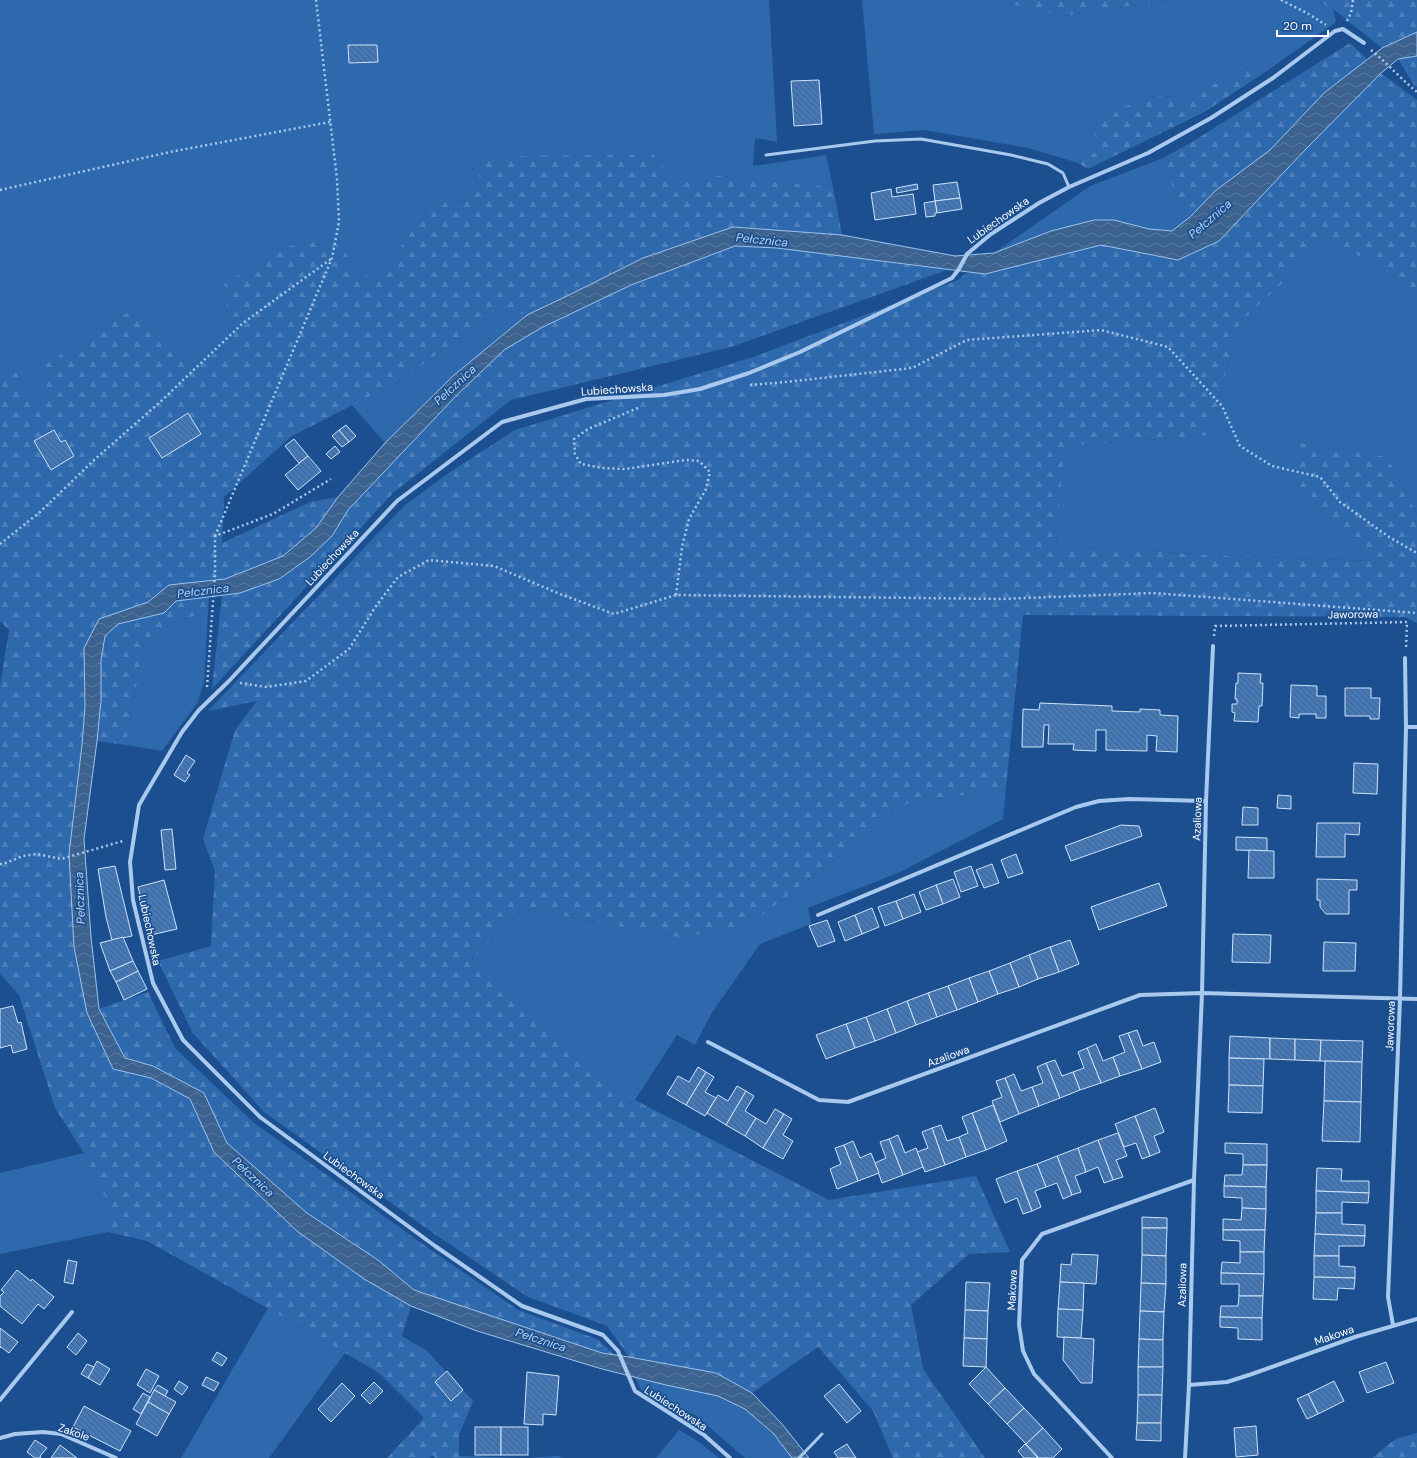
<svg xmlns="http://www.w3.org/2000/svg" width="1417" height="1458" font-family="'DM Sans',sans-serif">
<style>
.green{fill:#2e69ad}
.forest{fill:url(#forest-firs)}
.water{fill:url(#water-waves);stroke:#9cc4f0}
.building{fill:url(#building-back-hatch);stroke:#cfe3fa}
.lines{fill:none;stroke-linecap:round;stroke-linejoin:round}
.path{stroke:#a9c9ee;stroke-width:2.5;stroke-dasharray:2 3;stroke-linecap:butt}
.service{stroke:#a9c9ee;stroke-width:3}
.minor{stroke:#a9c9ee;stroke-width:4}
.labels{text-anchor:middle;stroke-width:3.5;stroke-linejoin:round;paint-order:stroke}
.street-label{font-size:11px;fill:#fff;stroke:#1b4f8f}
.water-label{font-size:12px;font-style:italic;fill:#b5d3f5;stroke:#1b4f8f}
</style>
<defs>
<pattern id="forest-firs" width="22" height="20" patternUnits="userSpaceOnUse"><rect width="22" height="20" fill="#2e69ad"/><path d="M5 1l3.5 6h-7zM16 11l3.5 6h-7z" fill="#4d80b9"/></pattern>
<pattern id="water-waves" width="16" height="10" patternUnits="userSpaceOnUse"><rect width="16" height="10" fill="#3c6290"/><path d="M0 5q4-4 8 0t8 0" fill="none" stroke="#597aa1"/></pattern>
<pattern id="building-back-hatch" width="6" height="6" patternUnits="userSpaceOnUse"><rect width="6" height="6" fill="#4478b7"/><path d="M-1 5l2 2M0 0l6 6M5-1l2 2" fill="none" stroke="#486282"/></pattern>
</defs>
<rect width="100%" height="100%" fill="#1b4f8f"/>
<g class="green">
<polygon points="0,0 769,0 777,142 755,138 753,166 826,155 833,187 709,175 679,185 470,199 432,204 375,281 353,268 338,237 224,284 231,346 191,366 162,346 136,307 49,395 30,398 13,367 0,370"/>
<polygon points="862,0 993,0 1063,16 1170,0 1316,0 1333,9 1336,22 1264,73 1252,66 1187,97 1145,96 1098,151 1078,163 1028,148 924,130 874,134"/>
<polygon points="1163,158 1175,195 1190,217 1172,231 1149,229 1114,220 1051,231 994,253 1090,186"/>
<polygon points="1322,234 1417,291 1417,513 1387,457 1298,485 1374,561 1209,555 1088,547 1056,547 1063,446 1210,435 1221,390 1240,322 1286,280"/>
<polygon points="499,309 527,315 453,376 385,443 352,405 402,380"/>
<polygon points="208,611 204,682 198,702 162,751 126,745 144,642 171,624"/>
<polygon points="1006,788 1003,819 898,873 808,908 811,924 760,944 711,1014 695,1045 677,1035 635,1100 472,959 523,909 678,937 744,929 907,804"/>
<polygon points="84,1153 110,1205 108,1232 0,1254 0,1173"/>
<polygon points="268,1308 345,1353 269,1458 181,1458"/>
<polygon points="635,1377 718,1396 745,1409 773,1433 791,1457 791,1458 745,1458 695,1415 641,1390"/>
<polygon points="679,1430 699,1442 719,1458 656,1458"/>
</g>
<g class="forest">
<polygon points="993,0 1170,0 1063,16"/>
<polygon points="1316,0 1417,0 1417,32 1382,48 1333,9"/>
<polygon points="1350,43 1368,60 1324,93 1270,150 1215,191 1190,217 1175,195 1163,158 1190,143"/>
<polygon points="1417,56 1417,87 1414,85 1398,59"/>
<polygon points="1252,66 1264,73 1206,111 1088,169 1078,163 1097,151 1094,124 1145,96 1187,97"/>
<polygon points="1381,73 1417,100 1417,291 1322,234 1286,280 1240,322 1221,390 1210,435 1064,446 1056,547 1088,547 1209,555 1373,561 1298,485 1295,442 1387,457 1417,513 1417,623 1405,617 1023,615 1006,788 907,804 744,929 678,937 523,909 472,959 635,1100 829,1200 976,1176 1010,1252 969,1254 911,1305 923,1369 985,1458 893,1458 873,1411 818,1347 752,1393 716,1373 629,1357 607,1326 528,1297 436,1235 264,1112 192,1032 158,961 211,946 215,871 203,839 235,730 257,701 208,711 405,505 450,472 515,430 750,358 958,280 968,272 985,274 1101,245 1178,260 1219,241 1305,150"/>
<polygon points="653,154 679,185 709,175 833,187 842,235 733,227 643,258 567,296 527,315 499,309 402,380 292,436 224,497 222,543 310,502 338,497 316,528 283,556 225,579 169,585 148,602 99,619 85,707 82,745 71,837 74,947 113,1069 151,1078 190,1099 214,1152 297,1231 364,1279 411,1306 402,1336 427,1351 473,1401 459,1435 459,1456 527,1458 558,1456 565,1458 435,1458 433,1455 429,1458 387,1458 424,1418 379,1373 294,1323 147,1241 108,1232 109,1205 84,1153 55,1108 19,995 0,974 0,686 9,630 0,621 0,370 13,367 30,398 48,395 44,365 136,307 162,346 191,366 231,346 224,284 285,247 338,237 353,268 375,281 432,204 470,199 486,157"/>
<polygon points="735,245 777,248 947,270 731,347 511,400 393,493 212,689 222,595 240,593 332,536 348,510 455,397 504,350 541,328 631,285"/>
<polygon points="209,597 208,611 171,624 144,642 126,745 97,741 101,701 101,660 105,636 118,624 164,613 175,601"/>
<polygon points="148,992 175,1048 253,1122 431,1250 518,1310 597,1339 615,1355 602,1353 414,1290 378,1260 307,1213 227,1143 204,1093 153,1066 125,1058 99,1009"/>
<polygon points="1417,1433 1417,1458 1372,1458 1395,1439"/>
</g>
<polygon class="water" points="1417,32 1417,56 1398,59 1381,73 1305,150 1219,241 1178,260 1101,245 985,274 777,248 735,246 631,285 541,328 504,350 455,397 348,510 332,536 310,557 279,579 240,593 176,601 164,613 118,624 105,636 101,660 101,701 97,741 84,839 91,937 99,1009 125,1058 153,1066 204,1093 227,1143 307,1213 378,1260 414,1290 602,1353 629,1357 716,1373 752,1393 782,1424 809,1458 792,1458 773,1433 745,1409 718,1396 666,1385 602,1369 477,1331 411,1306 364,1279 297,1231 214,1152 190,1099 151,1078 113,1069 87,1013 74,947 69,854 82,745 85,707 84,648 99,619 148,602 169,585 225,579 283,556 316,528 338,497 385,443 453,376 527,315 567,296 643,258 733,227 842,235 955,256 994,253 1051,231 1094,220 1114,220 1149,229 1172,231 1190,217 1215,191 1270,150 1324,93 1382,48"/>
<g class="building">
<polygon points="348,45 377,45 378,62 349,63"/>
<polygon points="819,80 822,124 794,126 791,81"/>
<polygon points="957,182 960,198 935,201 933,185"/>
<polygon points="917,184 918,189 897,193 896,188"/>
<polygon points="891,189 892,197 913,194 916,214 875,220 871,193"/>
<polygon points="960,198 962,209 937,213 935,201"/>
<polygon points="935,201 937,213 935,213 935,216 926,217 924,203"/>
<polygon points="188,413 201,434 162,458 149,438"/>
<polygon points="346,425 356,436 349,442 339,430"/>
<polygon points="54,430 61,442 65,440 74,456 51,470 34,441"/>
<polygon points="339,430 349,442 342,447 332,436"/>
<polygon points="294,439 308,456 299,463 285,446"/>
<polygon points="335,446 340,452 331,459 326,454"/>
<polygon points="308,456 321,471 298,490 285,475"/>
<polygon points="1238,673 1261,674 1260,683 1263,683 1262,706 1259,706 1258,722 1234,721 1235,713 1232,712 1232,704 1237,704 1237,699 1235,699 1236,683 1238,683"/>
<polygon points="1291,685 1317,686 1317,696 1326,696 1326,718 1316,718 1316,714 1299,714 1299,718 1290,717"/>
<polygon points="1345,688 1371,688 1371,698 1380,698 1379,719 1370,719 1370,716 1345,716"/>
<polygon points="1040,703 1112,706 1112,711 1140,712 1140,709 1160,710 1160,715 1178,716 1177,752 1156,751 1157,736 1147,735 1147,751 1106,750 1106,730 1096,730 1096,751 1073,750 1074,744 1048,744 1049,725 1044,725 1043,747 1022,747 1023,709 1039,710"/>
<polygon points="186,755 195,761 187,773 190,775 185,782 174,775"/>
<polygon points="1354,763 1378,764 1377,794 1353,793"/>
<polygon points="1278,795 1291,796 1291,809 1277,808"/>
<polygon points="1243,807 1258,808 1258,825 1242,825"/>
<polygon points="1317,823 1360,823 1359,835 1345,834 1345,857 1316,857"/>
<polygon points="1121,825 1139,826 1142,836 1071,861 1065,846"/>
<polygon points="172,829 176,869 165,870 161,830"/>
<polygon points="1236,837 1267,838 1267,851 1236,850"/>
<polygon points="1249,850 1274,851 1274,878 1248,878"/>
<polygon points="1016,854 1023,873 1008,878 1001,860"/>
<polygon points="992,864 999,883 984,888 976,870"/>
<polygon points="115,866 132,936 112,940 106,917 98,869"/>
<polygon points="971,866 978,886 961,892 954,872"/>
<polygon points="953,879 960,897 943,904 936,885"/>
<polygon points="1317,879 1357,880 1357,890 1349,890 1349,914 1326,914 1320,907 1320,900 1317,900"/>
<polygon points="164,880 177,929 151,935 138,887"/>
<polygon points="1159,883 1167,906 1099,930 1091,907"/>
<polygon points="936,885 943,904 926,910 919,892"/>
<polygon points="914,894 921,912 903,919 896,901"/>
<polygon points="896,901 903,919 885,926 878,907"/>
<polygon points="872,908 879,927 862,934 855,915"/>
<polygon points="855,915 862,934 845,941 838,922"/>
<polygon points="827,920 835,941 818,947 809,926"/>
<polygon points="1233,934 1271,935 1270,963 1232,962"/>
<polygon points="123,937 133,961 110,971 100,943"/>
<polygon points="1070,940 1079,964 1059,972 1050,947"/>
<polygon points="1324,942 1356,943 1355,971 1323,971"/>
<polygon points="1050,947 1059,972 1038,979 1029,955"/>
<polygon points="1029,955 1038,979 1019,987 1010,963"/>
<polygon points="133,961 138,971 116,982 110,971"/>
<polygon points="1010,963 1019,987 998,994 989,971"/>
<polygon points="138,971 147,989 124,1000 116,982"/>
<polygon points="989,971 998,994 978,1002 969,978"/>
<polygon points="969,978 978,1002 957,1010 948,986"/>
<polygon points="948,986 957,1010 937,1017 928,993"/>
<polygon points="928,993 937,1017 916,1025 907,1001"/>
<polygon points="907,1001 916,1025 896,1033 887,1009"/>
<polygon points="13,1006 18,1023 21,1022 27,1049 13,1053 11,1045 0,1048 0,1009"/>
<polygon points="887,1009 896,1033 875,1041 866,1017"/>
<polygon points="866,1017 875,1041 855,1048 846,1024"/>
<polygon points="846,1024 855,1048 826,1059 816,1035"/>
<polygon points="1137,1030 1143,1046 1154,1042 1161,1062 1142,1069 1128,1033"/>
<polygon points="1128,1033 1142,1069 1120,1076 1113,1057 1125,1052 1119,1036"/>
<polygon points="1230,1036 1270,1038 1270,1059 1229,1058"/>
<polygon points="1270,1038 1295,1039 1295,1060 1270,1059"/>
<polygon points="1295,1039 1321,1040 1320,1061 1295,1060"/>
<polygon points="1321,1040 1363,1041 1362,1062 1320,1061"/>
<polygon points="1096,1044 1103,1061 1113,1057 1120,1076 1101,1083 1087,1048"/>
<polygon points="1087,1048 1101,1083 1080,1090 1073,1072 1084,1068 1078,1052"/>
<polygon points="1229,1058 1264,1059 1263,1086 1229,1085"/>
<polygon points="1055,1060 1062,1076 1073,1072 1080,1090 1060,1098 1046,1063"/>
<polygon points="1325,1061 1362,1062 1361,1102 1324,1101"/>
<polygon points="1046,1063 1060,1098 1039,1106 1032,1087 1043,1083 1037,1067"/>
<polygon points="698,1067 706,1072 686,1105 667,1094 678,1076 689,1082"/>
<polygon points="706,1072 714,1077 705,1092 716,1098 705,1116 686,1105"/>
<polygon points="1014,1074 1021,1091 1032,1087 1039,1106 1019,1114 1005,1078"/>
<polygon points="1005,1078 1019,1114 1000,1122 992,1101 1002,1097 996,1081"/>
<polygon points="1229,1085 1263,1086 1262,1113 1228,1112"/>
<polygon points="737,1086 746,1091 726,1125 707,1113 718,1095 728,1101"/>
<polygon points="746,1091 754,1096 745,1111 756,1118 745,1136 726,1125"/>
<polygon points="1324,1101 1361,1102 1360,1142 1322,1141"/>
<polygon points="993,1105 1007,1141 986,1150 972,1113"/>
<polygon points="1155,1108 1164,1132 1154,1136 1160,1152 1150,1156 1135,1116"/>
<polygon points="775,1109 784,1114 763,1148 745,1136 756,1118 766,1124"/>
<polygon points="972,1113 986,1150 966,1157 959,1137 968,1133 962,1117"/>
<polygon points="784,1114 792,1119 783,1135 793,1141 783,1159 763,1148"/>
<polygon points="1135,1116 1150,1156 1142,1159 1136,1143 1124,1147 1115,1124"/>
<polygon points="941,1125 947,1141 959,1137 966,1157 945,1165 932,1128"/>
<polygon points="932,1128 945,1165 925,1172 917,1152 928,1148 922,1132"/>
<polygon points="1118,1133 1127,1156 1116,1160 1123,1177 1113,1180 1098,1140"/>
<polygon points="898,1135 905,1153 916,1148 923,1167 903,1175 889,1139"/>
<polygon points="889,1139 903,1175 882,1183 875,1163 886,1158 880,1142"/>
<polygon points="1098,1140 1113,1180 1104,1183 1098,1167 1086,1172 1078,1148"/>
<polygon points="853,1141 860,1158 871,1153 879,1173 858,1181 844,1145"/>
<polygon points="1225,1143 1267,1144 1267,1165 1243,1165 1243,1154 1225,1153"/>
<polygon points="844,1145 858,1181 837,1189 830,1169 841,1164 835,1148"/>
<polygon points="1078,1148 1086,1172 1075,1176 1081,1192 1072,1195 1057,1156"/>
<polygon points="1057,1156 1072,1195 1063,1199 1057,1183 1046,1187 1037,1164"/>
<polygon points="1037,1164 1046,1187 1035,1191 1041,1207 1032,1211 1017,1171"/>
<polygon points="1243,1165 1267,1165 1266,1187 1224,1186 1225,1175 1242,1175"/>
<polygon points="1317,1168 1342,1169 1341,1181 1369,1181 1369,1193 1316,1191"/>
<polygon points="1017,1171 1032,1211 1023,1214 1017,1198 1005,1203 996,1179"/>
<polygon points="1224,1186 1266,1187 1266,1209 1242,1208 1242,1198 1224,1197"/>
<polygon points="1316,1191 1369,1193 1368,1203 1342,1202 1342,1213 1316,1213"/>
<polygon points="1242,1208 1266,1209 1265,1230 1223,1230 1223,1219 1241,1220"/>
<polygon points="1316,1213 1342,1213 1342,1224 1365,1225 1365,1236 1315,1234"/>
<polygon points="1142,1217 1167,1218 1167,1228 1142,1228"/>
<polygon points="1142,1228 1167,1228 1166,1256 1142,1255"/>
<polygon points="1223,1230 1265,1230 1264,1252 1240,1252 1240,1241 1223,1240"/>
<polygon points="1315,1234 1365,1236 1364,1246 1339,1246 1339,1256 1314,1256"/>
<polygon points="1240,1252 1264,1252 1264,1274 1221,1273 1222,1262 1240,1263"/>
<polygon points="1072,1254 1098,1255 1096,1284 1060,1282 1061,1264 1071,1265"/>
<polygon points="1142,1255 1166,1256 1166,1284 1141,1283"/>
<polygon points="1314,1256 1339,1256 1339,1266 1355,1267 1355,1278 1314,1277"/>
<polygon points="68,1260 77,1262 73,1284 64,1282"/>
<polygon points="17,1270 31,1281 32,1279 54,1297 44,1309 38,1304 22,1324 0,1306 0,1296 4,1292 1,1290"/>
<polygon points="1221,1273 1264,1274 1263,1296 1239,1296 1239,1284 1221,1284"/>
<polygon points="1314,1277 1355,1278 1354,1289 1338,1288 1337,1300 1313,1299"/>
<polygon points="966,1282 990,1283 988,1311 965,1310"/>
<polygon points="1060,1282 1084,1283 1083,1310 1058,1309"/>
<polygon points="1141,1283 1166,1284 1164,1312 1140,1311"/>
<polygon points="1239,1296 1263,1296 1262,1318 1220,1317 1221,1306 1238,1306"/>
<polygon points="1058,1309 1083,1310 1081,1338 1057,1337"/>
<polygon points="965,1310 988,1311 987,1339 964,1338"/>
<polygon points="1140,1311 1164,1312 1163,1340 1139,1339"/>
<polygon points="1220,1317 1262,1318 1262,1340 1238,1339 1238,1328 1220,1327"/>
<polygon points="0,1328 18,1342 9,1353 1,1347 0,1348"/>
<polygon points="78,1333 87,1341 76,1355 67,1347"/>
<polygon points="1064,1337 1094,1339 1092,1383 1081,1383 1063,1360"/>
<polygon points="964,1338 987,1339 986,1367 963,1366"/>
<polygon points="1139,1339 1163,1340 1163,1367 1138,1367"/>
<polygon points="217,1352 227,1358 222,1366 212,1360"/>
<polygon points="97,1361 110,1369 100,1385 88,1378"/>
<polygon points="1386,1362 1394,1383 1367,1393 1359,1372"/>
<polygon points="87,1364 94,1367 88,1378 81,1374"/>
<polygon points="986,1367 1005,1388 988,1404 969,1384"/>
<polygon points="1138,1367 1163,1367 1162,1395 1138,1395"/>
<polygon points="146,1369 159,1376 150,1393 137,1385"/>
<polygon points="447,1371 463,1390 451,1401 435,1382"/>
<polygon points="527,1372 559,1376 556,1415 543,1414 543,1425 524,1424"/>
<polygon points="206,1377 219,1383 214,1391 202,1385"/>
<polygon points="179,1381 188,1387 182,1395 174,1389"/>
<polygon points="1334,1381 1344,1401 1318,1414 1308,1394"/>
<polygon points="374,1382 383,1391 370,1404 361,1395"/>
<polygon points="342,1383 355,1396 331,1422 318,1409"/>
<polygon points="839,1384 861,1411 847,1423 824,1396"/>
<polygon points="158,1385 168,1391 165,1396 154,1390"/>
<polygon points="1005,1388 1024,1408 1007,1424 988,1404"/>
<polygon points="154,1390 176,1402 169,1414 148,1402"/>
<polygon points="143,1393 150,1397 141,1414 133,1409"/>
<polygon points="1308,1394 1318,1414 1307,1419 1297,1399"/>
<polygon points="1138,1395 1162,1395 1161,1423 1137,1423"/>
<polygon points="148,1402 169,1414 157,1436 136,1424"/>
<polygon points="84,1406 131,1431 120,1451 73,1427"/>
<polygon points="1024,1408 1043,1428 1026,1444 1007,1424"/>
<polygon points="1137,1423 1161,1423 1161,1441 1136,1440"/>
<polygon points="1256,1426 1258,1455 1236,1457 1234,1428"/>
<rect x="475" y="1427" width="26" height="28"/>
<rect x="501" y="1427" width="27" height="28"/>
<polygon points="1043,1428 1062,1449 1053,1458 1039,1458 1026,1444"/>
<polygon points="35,1440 47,1448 40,1456 41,1458 35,1458 27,1452"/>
<polygon points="847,1444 856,1458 838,1458 834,1452"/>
<polygon points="1025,1444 1038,1458 1024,1458 1018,1451"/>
<polygon points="60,1445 77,1458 51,1458"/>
</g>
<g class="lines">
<g class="path">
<polyline points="1281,0 1307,13 1326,25"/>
<polyline points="1347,21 1351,13 1353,0"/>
<path d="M1371,50C1387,63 1401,79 1417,92"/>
<polyline points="0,190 170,152 330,122"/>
<polyline points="750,385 786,382 912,368 967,340 1101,330 1168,347 1222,406 1240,446 1272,466 1320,477 1340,502 1389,537 1417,553"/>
<polyline points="638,408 588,429 574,439 575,454 581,464 602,468 625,469 686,460 699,461 710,472 706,489 689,519 682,547 676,595"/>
<polyline points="215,536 332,258 339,222 337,179 316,0"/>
<polyline points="0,544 40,512 94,460 159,403 243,323 331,259"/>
<polyline points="1214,636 1215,626 1407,622 1406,649"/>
<polyline points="240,683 267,687 306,681 349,649 376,606 398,577 429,560 494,566 560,594 614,614 676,595 1001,599 1153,593 1417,613"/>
<polyline points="207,687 215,573 215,536 273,514 331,479"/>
<polyline points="0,864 3,864 23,856 37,854 61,859 123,841"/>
</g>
<g class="service">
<polyline points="766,155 875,141 921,139 1011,155 1048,164 1063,173 1069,187"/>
<polyline points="799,1458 822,1434"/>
</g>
<g class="minor">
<polyline points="1406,727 1417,727"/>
<polyline points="818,915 1076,807 1099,801 1129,799 1206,801"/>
<polyline points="708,1042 819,1100 848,1102 1140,995 1202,993 1417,999"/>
<polyline points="1393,1325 1388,1297 1400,999 1406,727 1405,658"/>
<polyline points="1189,1385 1227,1382 1252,1374 1355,1337 1417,1319"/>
<polyline points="0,1400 72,1312"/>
<polyline points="0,1438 15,1434 43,1432 61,1434 116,1458"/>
<polyline points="730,1458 704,1435 635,1391 618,1351 603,1335 522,1306 435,1246 260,1117 183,1040 153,983 133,900 130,862 139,805 182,732 199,710 228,682 397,501 502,422 586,399 664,395 700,389 749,373 800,352 952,278 959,269 967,254 991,234 1039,203 1069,187 1148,153 1211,118 1273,78 1335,31 1343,29 1364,43"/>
<polyline points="1112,1458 1034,1374 1023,1351 1019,1325 1022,1260 1042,1234 1194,1180"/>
<polyline points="1185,1458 1189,1385 1194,1180 1202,993 1206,801 1213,646"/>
</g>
</g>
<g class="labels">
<g class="street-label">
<text transform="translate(998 220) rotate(-35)" y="4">Lubiechowska</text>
<text transform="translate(617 389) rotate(-4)" y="4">Lubiechowska</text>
<text transform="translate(332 557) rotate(-47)" y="4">Lubiechowska</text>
<text transform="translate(1353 614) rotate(-1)" y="4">Jaworowa</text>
<text transform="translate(1197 819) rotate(-88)" y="4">Azaliowa</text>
<text transform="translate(150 930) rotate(78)" y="4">Lubiechowska</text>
<text transform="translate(1390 1026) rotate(-88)" y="4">Jaworowa</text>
<text transform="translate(948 1056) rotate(-20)" y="4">Azaliowa</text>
<text transform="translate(354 1175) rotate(36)" y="4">Lubiechowska</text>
<text transform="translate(1182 1285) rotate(-89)" y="4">Azaliowa</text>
<text transform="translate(1012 1290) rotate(-87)" y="4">Makowa</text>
<text transform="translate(1334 1335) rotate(-19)" y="4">Makowa</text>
<text transform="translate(676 1408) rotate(33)" y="4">Lubiechowska</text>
<text transform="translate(74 1432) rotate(19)" y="4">Zakole</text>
</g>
<g class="water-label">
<text transform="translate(1210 219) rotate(-41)" y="4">Pełcznica</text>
<text transform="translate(762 240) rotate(6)" y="4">Pełcznica</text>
<text transform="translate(455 385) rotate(-43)" y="4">Pełcznica</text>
<text transform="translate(203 591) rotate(-7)" y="4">Pełcznica</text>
<text transform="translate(80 898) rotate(-92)" y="4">Pełcznica</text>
<text transform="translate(253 1177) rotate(43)" y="4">Pełcznica</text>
<text transform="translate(541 1340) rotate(18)" y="4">Pełcznica</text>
</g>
</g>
<path d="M1277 30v6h51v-6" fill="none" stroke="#ffffff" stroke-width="2"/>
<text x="1283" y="30" font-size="12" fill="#ffffff" stroke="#1b4f8f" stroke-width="3" paint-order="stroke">20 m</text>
</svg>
